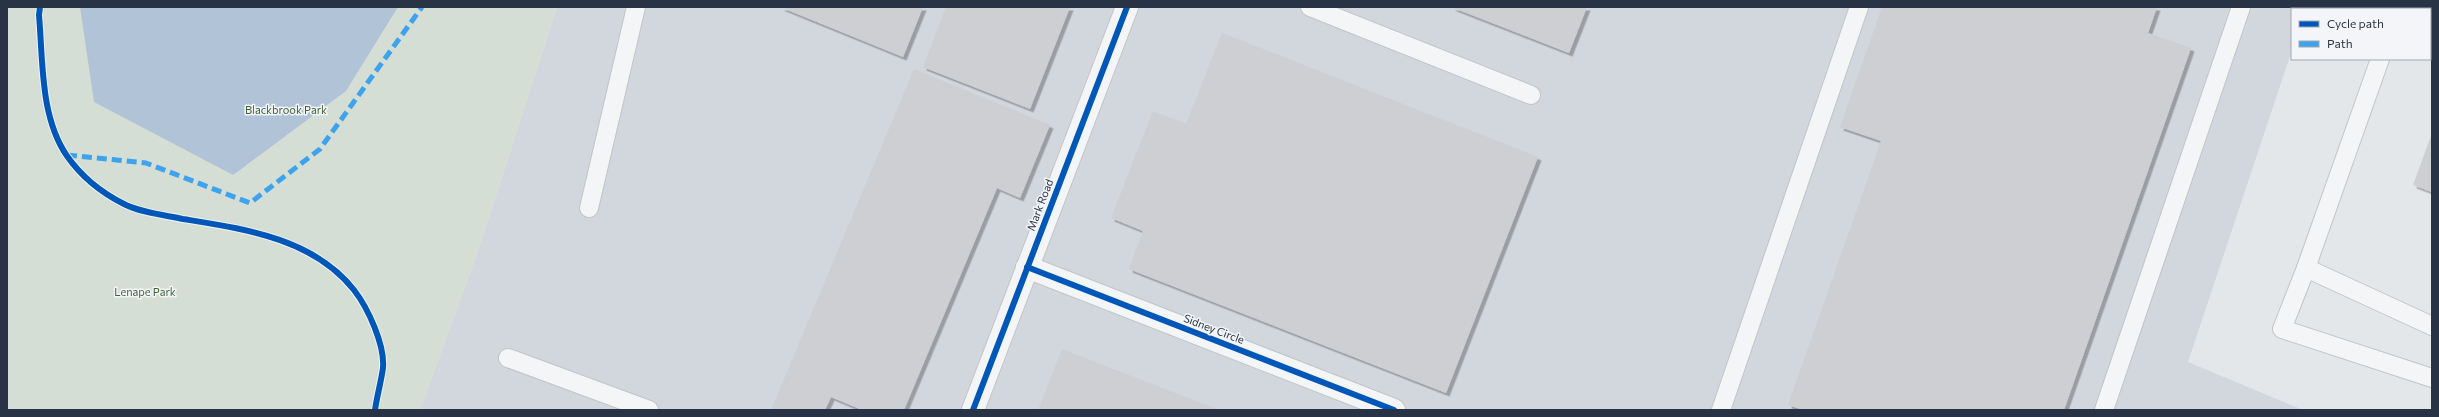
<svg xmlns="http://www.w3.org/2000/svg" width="2439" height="417" font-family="Commissioner,sans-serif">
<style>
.built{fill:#d2d6dd}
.green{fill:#d5ded5}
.water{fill:#b1c3d6}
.building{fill:#cdcfd2;filter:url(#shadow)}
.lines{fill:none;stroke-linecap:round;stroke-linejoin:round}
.lane-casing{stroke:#c2c5c8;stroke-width:20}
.street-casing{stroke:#c2c5c8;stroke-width:24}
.lane{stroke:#f4f5f7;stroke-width:18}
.street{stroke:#f4f5f7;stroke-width:22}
.quiet{stroke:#3ea3ec;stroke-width:5;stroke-dasharray:10 5;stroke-linecap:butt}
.cycleway-casing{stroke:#f3f5f9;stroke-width:8}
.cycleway{stroke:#0057b8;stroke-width:6}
.labels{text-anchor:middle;stroke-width:3;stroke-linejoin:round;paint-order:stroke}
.park-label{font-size:11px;fill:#3d6235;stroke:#f3f5f9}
.street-label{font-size:11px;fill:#293346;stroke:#f3f5f9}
</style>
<defs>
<filter id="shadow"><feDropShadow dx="3.5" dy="3.5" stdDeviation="0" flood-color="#0004"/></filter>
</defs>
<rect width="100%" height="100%" fill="#e4e7ea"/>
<polygon class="built" points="557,7 2306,7 2306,9 2292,9 2292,50 2188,362 2303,410 420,410 478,251"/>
<polygon class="green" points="7,7 557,7 478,251 420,410 7,410"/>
<polygon class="water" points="80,7 398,7 346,91 233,175 94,102"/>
<g class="building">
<polygon points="780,7 923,7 903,57"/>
<polygon points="946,7 1070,7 1030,109 923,67"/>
<polygon points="1451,7 1587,7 1569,53"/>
<polygon points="1882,7 2157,7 2148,33 2191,48 2064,410 1803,410 1788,405 1881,141 1840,127"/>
<polygon points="1222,33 1538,157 1446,393 1129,269 1143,231 1111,218 1153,111 1186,124"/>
<polygon points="914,69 1050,125 1020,198 997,188 904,410 862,410 831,397 825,410 771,410"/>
<polygon points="2432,133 2432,192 2413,185"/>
<polygon points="1062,349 1219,410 1038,410"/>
</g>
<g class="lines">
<g class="lane-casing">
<g id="lane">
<polyline points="1310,7 1531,95"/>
<polyline points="2397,9 2398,7"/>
<polyline points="2380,59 2306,268 2282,329 2432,378"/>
<polyline points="589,208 636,7"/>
<polyline points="2306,268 2432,326"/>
<polyline points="508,358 649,410"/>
<polyline points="1721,410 1859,7"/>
<polyline points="2104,410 2241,7"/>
</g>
</g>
<g class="street-casing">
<g id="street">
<polyline points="1027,267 1394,410"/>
<polyline points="973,410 1127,7"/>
</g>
</g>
<use href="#lane" class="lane"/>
<use href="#street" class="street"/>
<polyline class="quiet" points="67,155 146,163 250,203 320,149 422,7"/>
<g class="cycleway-casing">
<g id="cycleway">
<path d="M40,7L39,15C43,60 40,117 67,156C81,176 102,193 124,204C142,213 164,215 183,219C244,229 313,238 354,290C368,308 385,345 383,368C381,382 377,396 375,410"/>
<polyline points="1027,267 1394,410"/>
<polyline points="973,410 1127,7"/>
</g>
</g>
<use href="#cycleway" class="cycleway"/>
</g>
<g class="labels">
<g class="park-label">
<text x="286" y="114">Blackbrook Park</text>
<text x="145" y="296">Lenape Park</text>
</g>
<g class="street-label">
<text transform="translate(1040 205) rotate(-69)" y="4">Mark Road</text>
<text transform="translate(1214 329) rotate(21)" y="4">Sidney Circle</text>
</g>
</g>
<rect width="2439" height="417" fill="none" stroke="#293346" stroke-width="16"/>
<rect x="2291" y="8" width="140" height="52" fill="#f3f5f9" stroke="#a2a7b1"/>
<rect x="2299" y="21" width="20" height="6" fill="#0057b8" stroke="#a2a7b1"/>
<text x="2327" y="28" font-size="12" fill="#293346">Cycle path</text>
<rect x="2299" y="41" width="20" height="6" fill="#3ea3ec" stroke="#a2a7b1"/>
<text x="2327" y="48" font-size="12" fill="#293346">Path</text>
</svg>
